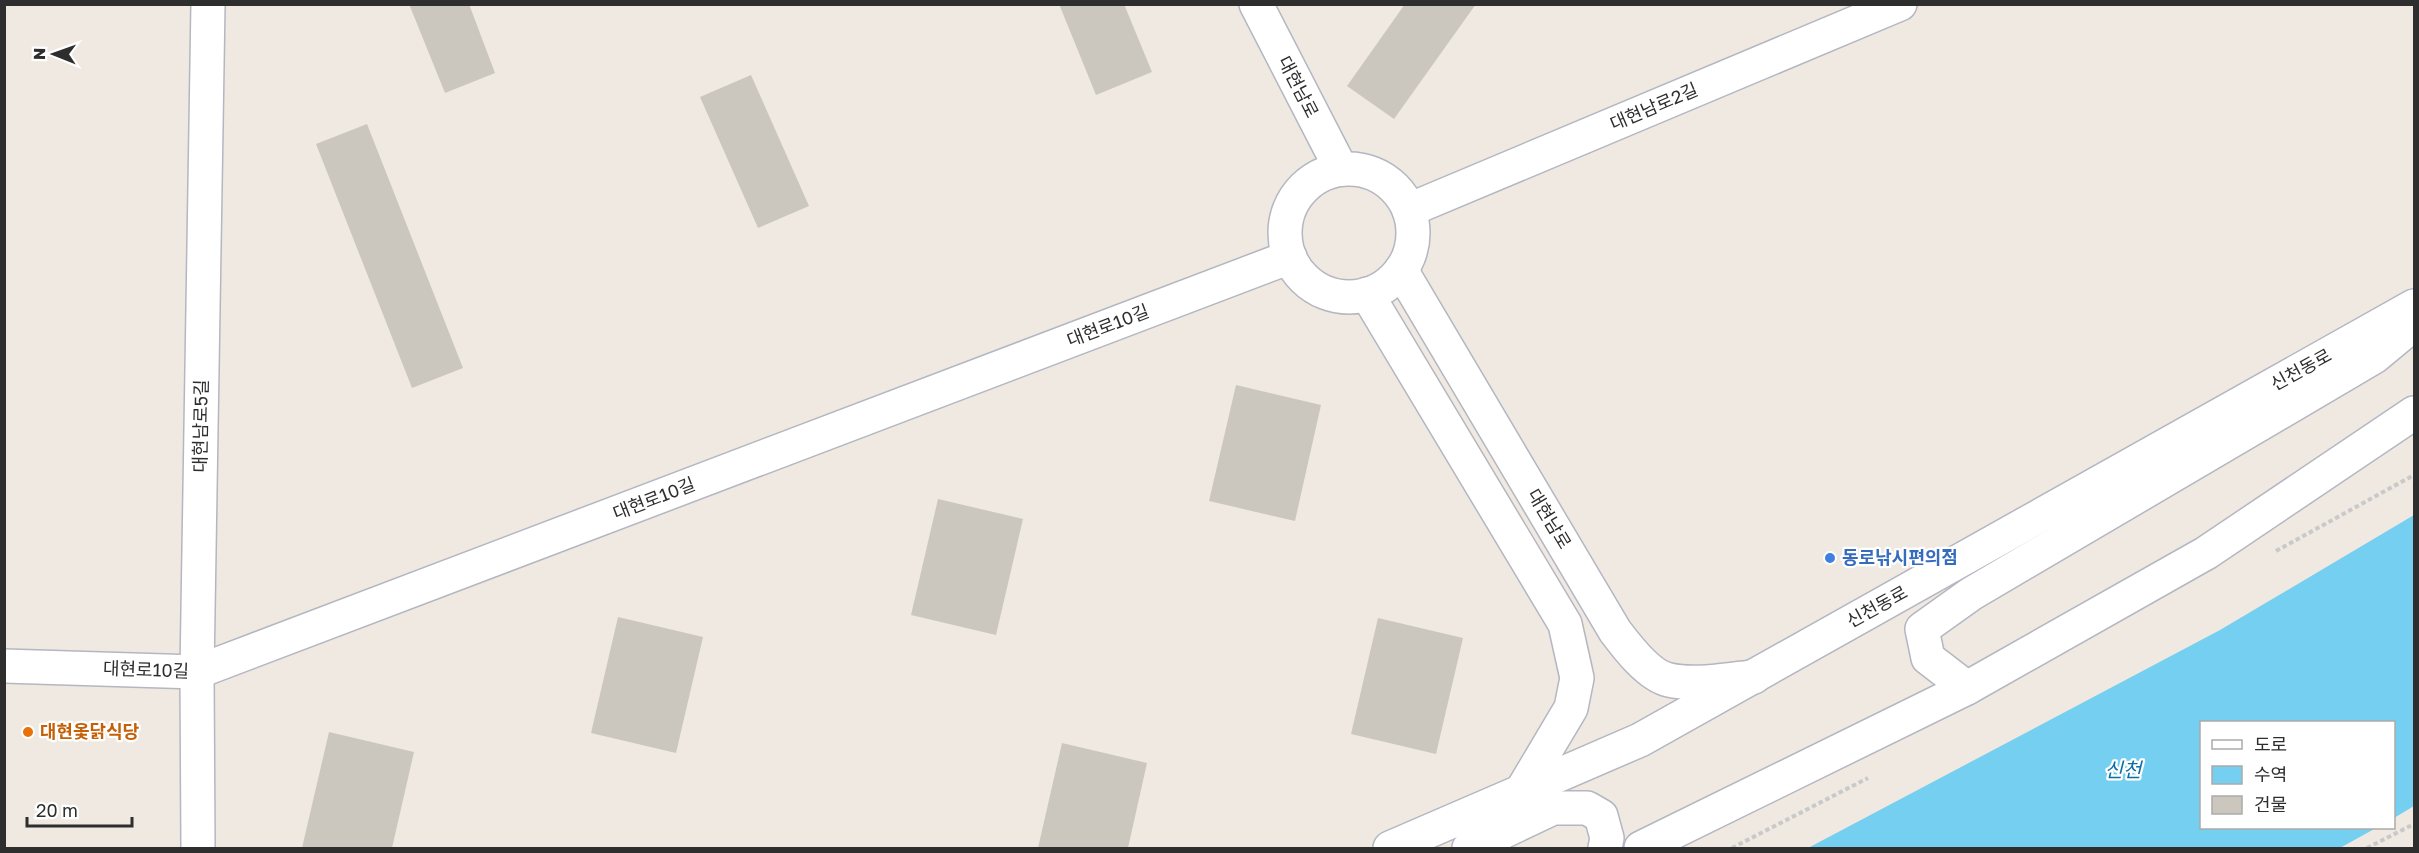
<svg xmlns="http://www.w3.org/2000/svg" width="2419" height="853" font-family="'Golos Text','Noto Sans KR',sans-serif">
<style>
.water{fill:#75cff0}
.building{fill:#cbc7bf}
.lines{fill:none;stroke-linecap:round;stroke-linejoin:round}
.street-casing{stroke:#b4b7c1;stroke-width:36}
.secondary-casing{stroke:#b4b7c1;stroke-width:36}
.path{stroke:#c9c9c9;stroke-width:4;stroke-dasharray:4.5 3;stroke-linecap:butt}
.street{stroke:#fff;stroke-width:33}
.secondary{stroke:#fff;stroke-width:33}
.shop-dot{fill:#3f7fe0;stroke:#fff;stroke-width:2}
.food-dot{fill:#e8710a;stroke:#fff;stroke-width:2}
.labels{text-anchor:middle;stroke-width:4.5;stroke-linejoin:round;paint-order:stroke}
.street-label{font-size:18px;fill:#2e2e2e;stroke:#fff}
.shop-label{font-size:18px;font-weight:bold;fill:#366cbe;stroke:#fff;text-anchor:start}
.food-label{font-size:18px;font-weight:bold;fill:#c56008;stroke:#fff;text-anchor:start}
.water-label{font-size:20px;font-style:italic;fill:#0d6fa3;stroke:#fff}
</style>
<rect width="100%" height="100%" fill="#efe9e1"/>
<polygon class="water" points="2414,515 2414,806 2394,818 2394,722 2202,722 2202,828 2376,828 2340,848 1808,848 2220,630"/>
<g class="building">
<polygon points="409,4 469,4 495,73 445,93"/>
<polygon points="1059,4 1124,4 1152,72 1096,95"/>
<polygon points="1405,4 1476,4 1394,119 1347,86"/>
<polygon points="751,75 809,206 758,228 700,97"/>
<polygon points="367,124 463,368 412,388 316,144"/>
<polygon points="1236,385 1321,405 1295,521 1209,501"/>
<polygon points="938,499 1023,519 996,635 911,615"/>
<polygon points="618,617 703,637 676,753 591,733"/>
<polygon points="1378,618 1463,638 1436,754 1351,734"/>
<polygon points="329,732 414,752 392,848 302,848"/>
<polygon points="1062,743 1147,763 1128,848 1038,848"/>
</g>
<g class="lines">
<g class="street-casing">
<g id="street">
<polyline points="1256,4 1341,169"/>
<circle cx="1349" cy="233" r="64"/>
<polyline points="1409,210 1900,4"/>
<path d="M1401,270L1615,631C1627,647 1649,676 1669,680C1696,686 1727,679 1754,677"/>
<polyline points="1367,294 1565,624 1577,678 1571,708 1521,792"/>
<polyline points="4,666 197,672 1290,257"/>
<polyline points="198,848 197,672 208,4"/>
</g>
</g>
<g class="secondary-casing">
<g id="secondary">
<polyline points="1967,688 1928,658 1922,629 1971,594 2374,357 2414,324"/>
<polyline points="1390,848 1640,740 2414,306"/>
<polyline points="1469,848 1553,808 1587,808 1601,816 1607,838 1605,848"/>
<polyline points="1641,848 1967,688 2206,553 2414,413"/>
</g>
</g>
<g class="path">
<polyline points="2276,551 2414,475"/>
<polyline points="1732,848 1868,778"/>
<polyline points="2367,848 2414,824"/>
</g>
<use href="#street" class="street"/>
<use href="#secondary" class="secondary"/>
</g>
<circle class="shop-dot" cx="1830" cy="558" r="6"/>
<circle class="food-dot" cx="28" cy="732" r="6"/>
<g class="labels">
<g class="street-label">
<text transform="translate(1298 87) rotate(63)" y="6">대현남로</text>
<text transform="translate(1654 107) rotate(-23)" y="6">대현남로2길</text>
<text transform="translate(1108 326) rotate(-21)" y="6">대현로10길</text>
<text transform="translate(2301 370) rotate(-29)" y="6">신천동로</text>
<text transform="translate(201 426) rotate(-89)" y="6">대현남로5길</text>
<text transform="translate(654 499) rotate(-21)" y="6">대현로10길</text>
<text transform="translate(1549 519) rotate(59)" y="6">대현남로</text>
<text transform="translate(1877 607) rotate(-29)" y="6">신천동로</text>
<text transform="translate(146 670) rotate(2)" y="6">대현로10길</text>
</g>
<g class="shop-label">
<text x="1842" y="564">동로낚시편의점</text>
</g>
<g class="food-label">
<text x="40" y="738">대현옻닭식당</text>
</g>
<g class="water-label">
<text x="2123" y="777">신천</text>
</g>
</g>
<rect width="2419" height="853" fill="none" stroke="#2e2e2e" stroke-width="12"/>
<rect x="2200" y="721" width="195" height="108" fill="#ffffff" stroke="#ababab" stroke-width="1.5"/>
<rect x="2212" y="740" width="30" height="9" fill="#ffffff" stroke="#ababab" stroke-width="1.5"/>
<text x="2254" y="751" font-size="18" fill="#2e2e2e">도로</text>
<rect x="2212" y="766" width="30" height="18" fill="#75cff0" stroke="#ababab" stroke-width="1.5"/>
<text x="2254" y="781" font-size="18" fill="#2e2e2e">수역</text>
<rect x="2212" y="796" width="30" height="18" fill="#cbc7bf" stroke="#ababab" stroke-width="1.5"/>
<text x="2254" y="811" font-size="18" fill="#2e2e2e">건물</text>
<g transform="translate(54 54) rotate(271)" stroke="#ffffff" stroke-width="4.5" paint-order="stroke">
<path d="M0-4.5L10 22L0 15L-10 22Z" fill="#2e2e2e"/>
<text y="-9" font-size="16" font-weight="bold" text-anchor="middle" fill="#2e2e2e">N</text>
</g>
<path d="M27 817v9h105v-9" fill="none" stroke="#2e2e2e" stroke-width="3"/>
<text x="36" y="817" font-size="18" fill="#2e2e2e" stroke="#ffffff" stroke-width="4.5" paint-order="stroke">20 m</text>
</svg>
